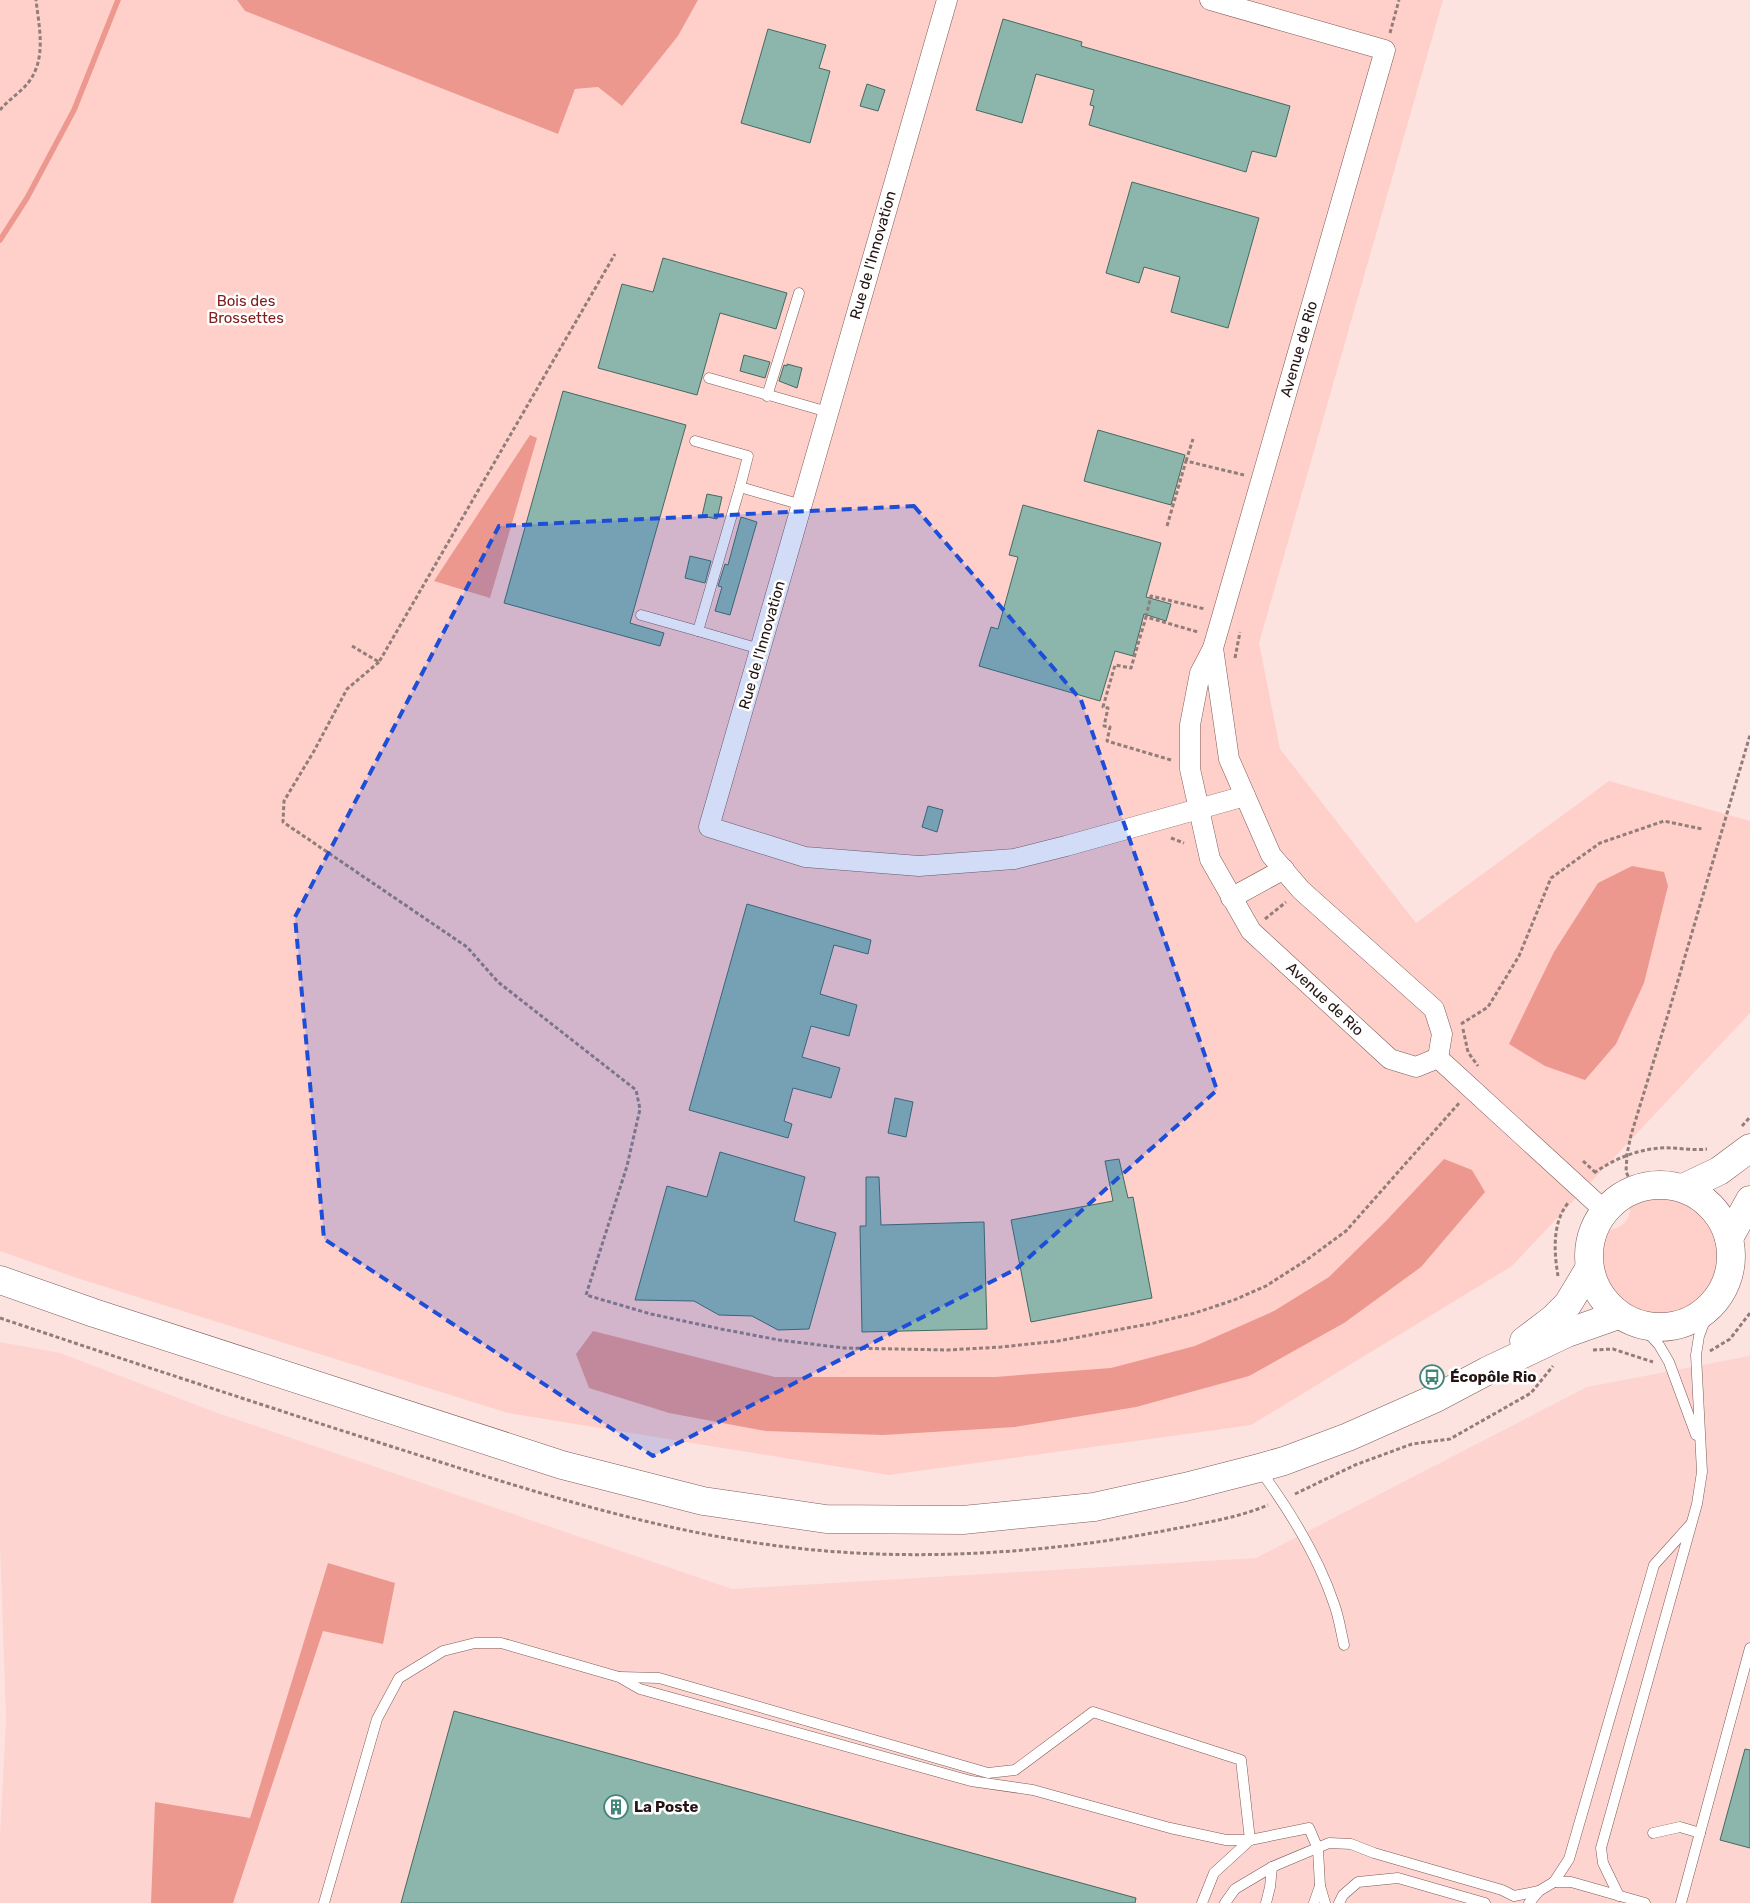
<svg xmlns="http://www.w3.org/2000/svg" width="1750" height="1903" font-family="Rubik,sans-serif">
<style>
.built{fill:#fdd4cf}
.green{fill:#ffcfc9}
.water{fill:#ec988f}
.lines{fill:none;stroke-linecap:round;stroke-linejoin:round}
.stream{stroke:#ec988f;stroke-width:5.5}
.building{fill:#8cb6ac;stroke:#426a62}
.lane-casing{stroke:#7d5a56;stroke-width:11}
.street-casing{stroke:#7d5a56;stroke-width:21}
.primary-casing{stroke:#7d5a56;stroke-width:29}
.path{stroke:#917d7a;stroke-width:3;stroke-dasharray:4 2.5;stroke-linecap:butt}
.lane{stroke:#fff;stroke-width:10}
.street{stroke:#fff;stroke-width:20}
.primary{stroke:#fff;stroke-width:28}
.marked{fill:#1d4ed8;fill-opacity:0.2;stroke:#1d4ed8;stroke-width:4;stroke-dasharray:10 6;stroke-linejoin:round}
.labels{text-anchor:middle;stroke-width:5;stroke-linejoin:round;paint-order:stroke}
.street-label{font-size:15px;fill:#231513;stroke:#fff}
.park-label{font-size:15px;fill:#81201e;stroke:#fff}
.poi-label{font-size:15px;font-weight:bold;fill:#231513;stroke:#fff;text-anchor:start}
</style>
<rect width="100%" height="100%" fill="#fde3e0"/>
<polygon class="built" points="0,1342 60,1353 215,1412 732,1589 1256,1558 1587,1387 1749,1356 1750,1354 1750,1903 0,1903 0,1836 6,1720 0,1543"/>
<g class="green">
<polygon points="0,0 237,0 245,11 558,134 575,89 598,87 622,106 678,36 698,0 1443,0 1259,643 1280,749 1416,923 1609,781 1750,821 1750,1013 1512,1266 1251,1425 889,1475 508,1413 77,1278 0,1251"/>
<path d="M1663,1197C1685,1199 1705,1210 1715,1231C1722,1248 1722,1266 1714,1283C1679,1349 1579,1305 1608,1230C1622,1229 1631,1220 1630,1206L1645,1199Z"/>
</g>
<g class="water">
<polygon points="237,0 698,0 678,36 622,106 598,87 575,89 558,134 245,11"/>
<polygon points="530,435 537,438 490,598 434,581"/>
<polygon points="1632,866 1664,872 1668,886 1644,983 1616,1044 1585,1080 1545,1066 1509,1044 1554,952 1598,883"/>
<polygon points="1444,1159 1472,1170 1485,1192 1421,1267 1344,1323 1249,1376 1136,1407 1015,1427 883,1435 766,1431 669,1413 589,1388 576,1354 593,1331 775,1377 995,1377 1111,1368 1195,1346 1274,1311 1329,1277 1386,1221"/>
<polygon points="328,1563 395,1583 383,1644 323,1631 233,1903 151,1903 155,1802 250,1818"/>
</g>
<g class="lines">
<polyline class="stream" points="0,240 27,198 74,110 118,0"/>
</g>
<g class="building">
<polygon points="1003,19 1082,42 1081,46 1290,106 1276,157 1252,151 1246,172 1089,125 1094,106 1090,105 1094,90 1036,74 1022,123 976,110"/>
<polygon points="768,29 826,45 819,68 830,71 810,143 741,123"/>
<polygon points="867,84 885,90 878,111 860,106"/>
<polygon points="1132,182 1259,218 1228,328 1171,312 1180,277 1144,267 1139,283 1106,273"/>
<polygon points="663,258 787,293 776,329 720,313 697,395 598,368 622,284 653,292"/>
<polygon points="744,355 770,362 765,378 740,371"/>
<polygon points="787,364 802,368 797,388 779,381 784,365 787,366"/>
<polygon points="563,391 686,425 630,623 664,633 660,646 504,603"/>
<polygon points="1098,430 1185,455 1171,505 1084,481"/>
<polygon points="707,494 722,497 717,519 702,516"/>
<polygon points="1023,505 1161,543 1146,597 1171,604 1166,621 1144,614 1133,656 1115,651 1100,701 979,666 991,627 998,629 1018,557 1009,555"/>
<polygon points="741,517 757,522 730,615 715,611 722,587 718,586 725,564 728,565"/>
<polygon points="690,556 711,561 705,583 685,578"/>
<polygon points="928,806 943,810 937,832 922,827"/>
<polygon points="747,904 871,940 868,954 834,945 820,994 857,1005 849,1036 811,1026 802,1057 840,1068 831,1098 793,1088 784,1121 792,1124 788,1138 689,1110"/>
<polygon points="895,1098 913,1102 906,1137 888,1133"/>
<polygon points="720,1152 805,1177 794,1221 836,1233 809,1329 778,1330 752,1316 719,1315 694,1301 635,1300 667,1186 707,1197"/>
<polygon points="1119,1159 1128,1198 1133,1197 1152,1298 1031,1322 1011,1220 1113,1201 1105,1161"/>
<polygon points="866,1177 879,1177 881,1225 984,1222 987,1329 862,1332 860,1226 866,1226"/>
<polygon points="454,1711 1136,1898 1135,1903 401,1903"/>
<polygon points="1745,1749 1750,1750 1750,1848 1720,1840"/>
</g>
<g class="lines">
<g class="lane-casing">
<g id="lane">
<polyline points="709,378 828,412"/>
<polyline points="767,396 799,293"/>
<polyline points="695,441 748,456 740,487"/>
<polyline points="641,615 698,631"/>
<polyline points="760,649 698,631 740,487 802,505"/>
<polyline points="1641,1325 1659,1345 1669,1362 1696,1435"/>
<path d="M1260,1470C1290,1511 1318,1556 1334,1604C1339,1617 1341,1632 1344,1645"/>
<polyline points="620,1677 659,1678 988,1773 1015,1770 1093,1712 1241,1760 1250,1840 1214,1873 1202,1903"/>
<polyline points="1653,1833 1680,1827 1700,1833"/>
<polyline points="1554,1882 1571,1882 1645,1903"/>
<polyline points="1619,1896 1603,1863 1601,1848 1697,1504 1702,1472 1696,1355 1699,1336 1710,1307"/>
<polyline points="324,1903 377,1719 399,1678 443,1651 475,1643 501,1643 619,1677 640,1689 971,1781 1033,1790 1170,1828 1226,1840 1250,1840 1309,1828 1318,1849 1320,1886 1325,1903"/>
<polyline points="1225,1903 1235,1889 1272,1867 1329,1843 1351,1844 1374,1853 1502,1890 1514,1896 1539,1891"/>
<polyline points="1266,1903 1270,1887 1272,1867"/>
<polyline points="1314,1903 1320,1886"/>
<polyline points="1339,1903 1343,1895 1358,1882 1398,1878 1485,1903"/>
<polyline points="1529,1903 1539,1891 1554,1882 1569,1859 1654,1565 1690,1525"/>
<polyline points="1681,1903 1750,1648"/>
</g>
</g>
<g class="street-casing">
<g id="street">
<polyline points="947,0 709,827 805,857 919,866 1014,859 1066,846 1245,796"/>
<polyline points="1210,0 1385,50 1213,648 1200,673 1190,725 1190,769 1210,859 1251,931 1390,1059 1416,1067 1438,1058"/>
<polyline points="1213,648 1229,759 1271,855 1301,890 1434,1009 1442,1034 1438,1058"/>
<polyline points="1231,898 1284,869"/>
<polyline points="1438,1058 1605,1211"/>
</g>
</g>
<g class="primary-casing">
<g id="primary">
<circle cx="1660" cy="1256" r="71"/>
<polyline points="1683,1188 1719,1171 1750,1148"/>
<polyline points="1729,1238 1750,1200"/>
<polyline points="0,1280 94,1313 562,1465 703,1501 826,1519 963,1520 1094,1507 1185,1487 1259,1468 1284,1461 1348,1437 1436,1398 1487,1371 1567,1333 1618,1315"/>
<polyline points="1524,1341 1553,1319 1568,1304 1589,1269"/>
</g>
</g>
<g class="path">
<polyline points="1390,33 1399,0"/>
<path d="M0,110C8,100 20,93 28,83C47,59 39,27 36,0"/>
<polyline points="1186,461 1193,439"/>
<polyline points="1167,526 1186,461 1244,475"/>
<polyline points="1146,617 1151,596 1205,609"/>
<polyline points="352,646 379,662 615,254"/>
<polyline points="1235,658 1240,632"/>
<polyline points="379,662 347,689 314,751 284,801 283,822 467,947 498,982 636,1090 640,1109 627,1166 586,1295 651,1314 721,1329 779,1340 844,1348 948,1350 1001,1347 1058,1341 1154,1323 1195,1313 1234,1300 1266,1286 1305,1261 1346,1231 1460,1102"/>
<polyline points="1171,760 1107,741 1110,727 1104,726 1108,708 1103,707 1115,665 1131,668 1146,617 1198,632"/>
<polyline points="1171,838 1184,843"/>
<polyline points="1265,919 1286,902"/>
<polyline points="1461,1024 1488,1007 1519,956 1551,878 1600,843 1664,821 1702,829"/>
<polyline points="1463,1029 1468,1052 1478,1066"/>
<polyline points="1742,1126 1750,1117"/>
<polyline points="1583,1161 1595,1172"/>
<path d="M1594,1173C1614,1159 1636,1150 1660,1148C1676,1147 1691,1151 1707,1149"/>
<polyline points="1634,1188 1626,1172 1627,1154 1631,1135 1669,1011 1750,735"/>
<path d="M1558,1276C1554,1252 1552,1223 1568,1203"/>
<path d="M0,1318C131,1362 262,1405 393,1447C522,1488 652,1531 787,1547C885,1559 985,1556 1082,1544C1115,1540 1147,1534 1179,1528C1209,1522 1240,1517 1268,1505"/>
<polyline points="1593,1350 1613,1349 1653,1362"/>
<polyline points="1710,1351 1730,1339 1750,1313"/>
<polyline points="1295,1494 1355,1465 1412,1444 1450,1439 1531,1393 1553,1366"/>
</g>
<use href="#lane" class="lane"/>
<use href="#street" class="street"/>
<use href="#primary" class="primary"/>
</g>
<path class="marked" d="M914,506L1081,700L1217,1090L1016,1269L653,1456L324,1239L295,917L499,526Z"/>
<defs>
<g id="bus-ring" transform="scale(1.25)"><circle r="9.5" fill="#fff" stroke="#438679" stroke-width="1.5"/><path d="M-5-6H5V4H4V6H2V4H-2V6H-4V4H-5ZM-3.5-4V0h7V-4ZM-3.5 1.2v1.5H-2V1.2ZM2 1.2v1.5H3.5V1.2Z" fill="#438679"/></g>
<g id="building-ring" transform="scale(1.25)"><circle r="9.5" fill="#fff" stroke="#438679" stroke-width="1.5"/><path d="M-4-6H4V6H1V3H-1V6H-4ZM-2.5-4.3h1.7v1.8h-1.7ZM.8-4.3h1.7v1.8H.8ZM-2.5-1h1.7V.8h-1.7ZM.8-1h1.7V.8H.8Z" fill="#438679"/></g>
</defs>
<g fill-rule="evenodd">
<use href="#bus-ring" x="1432" y="1377"/>
<use href="#building-ring" x="616" y="1807"/>
</g>
<g class="labels">
<g class="street-label">
<text transform="translate(873 255) rotate(-74)" y="5">Rue de l'Innovation</text>
<text transform="translate(1299 349) rotate(-74)" y="5">Avenue de Rio</text>
<text transform="translate(762 645) rotate(-74)" y="5">Rue de l'Innovation</text>
<text transform="translate(1325 999) rotate(43)" y="5">Avenue de Rio</text>
</g>
<g class="park-label">
<text x="246" y="306">Bois des<tspan x="246" dy="17">Brossettes</tspan></text>
</g>
<g class="poi-label">
<text x="1450" y="1382">Écopôle Rio</text>
<text x="634" y="1812">La Poste</text>
</g>
</g>
</svg>
